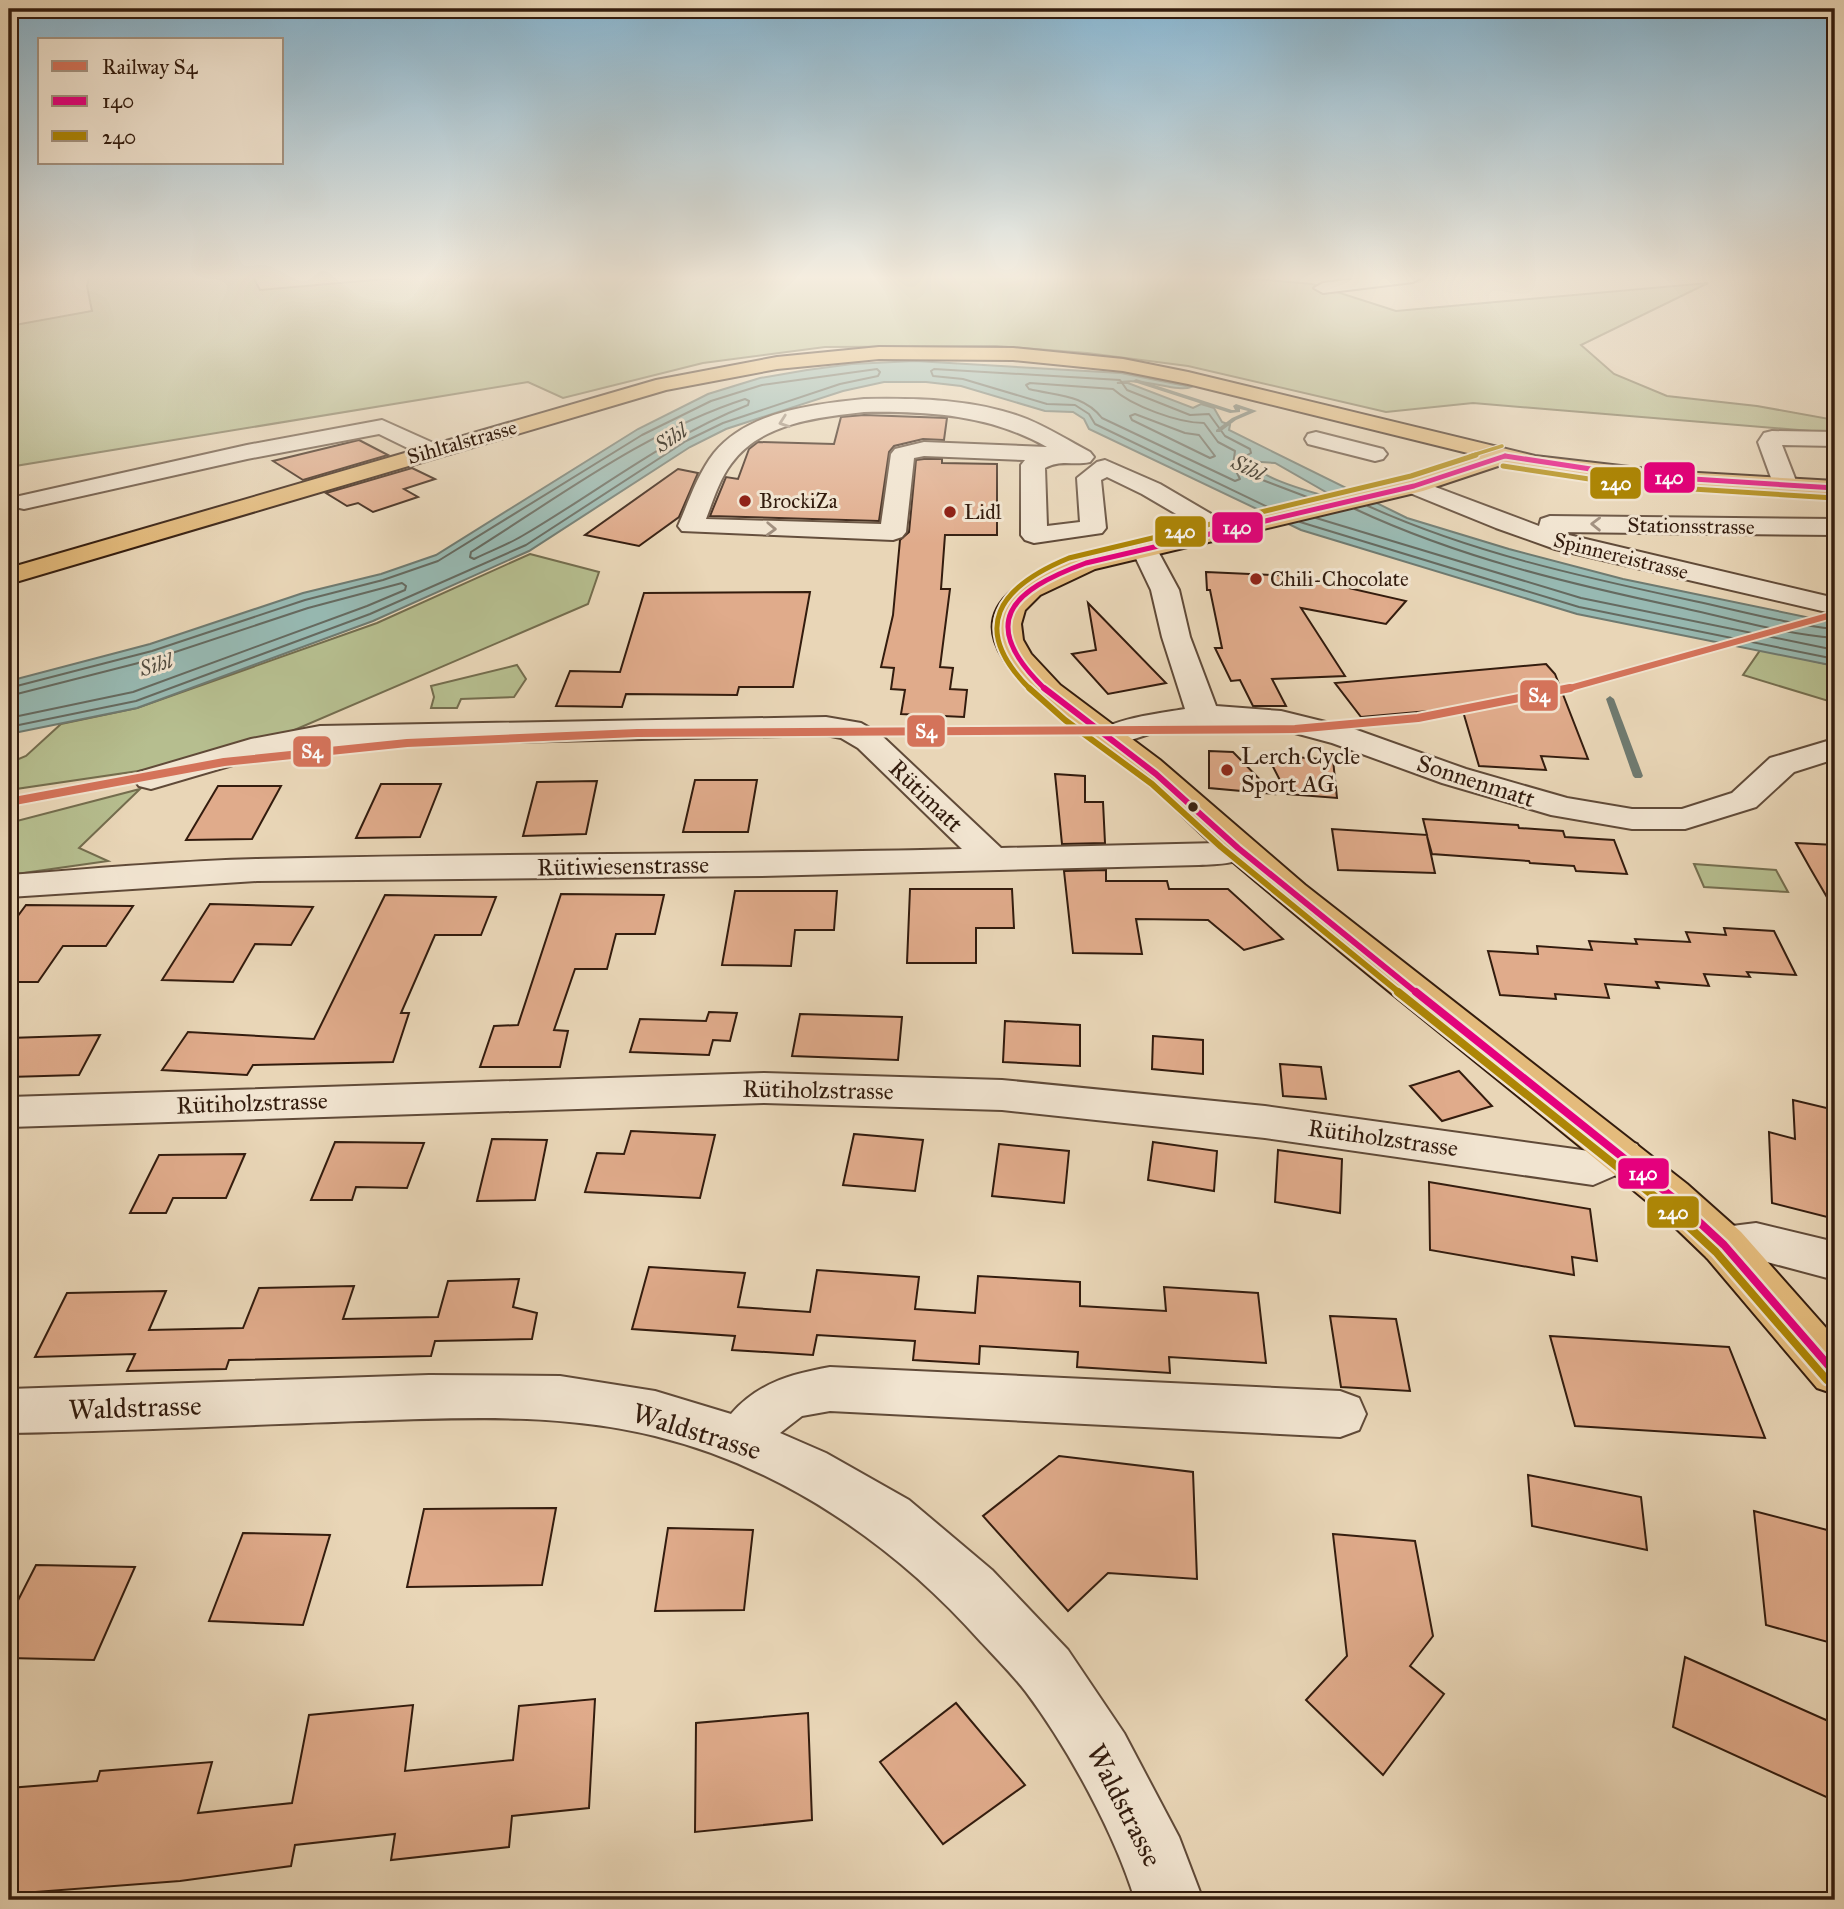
<svg xmlns="http://www.w3.org/2000/svg" width="1844" height="1909" font-family="'IM FELL Great Primer',serif">
<style>
.green{fill:#b6be8f;stroke:#746d4e;stroke-width:2}
.water{fill:#97b9b2;stroke:#6f7a70;stroke-width:2;fill-rule:evenodd}
.lines{fill:none;stroke-linecap:round;stroke-linejoin:round}
.shore{stroke:#656a60;stroke-width:2}
.stream{fill:#6f7a70;fill-rule:evenodd}
.building{fill:#e0ab8b;stroke:#331c0e;stroke-width:2}
.minor-casing{stroke:#604a38;stroke-width:4}
.major-casing{stroke:#331c0e;stroke-width:4}
.minor{fill:#f1e4d0;fill-rule:evenodd}
.major{fill:#e4bb7c;fill-rule:evenodd}
.bus-1-far3-casing{stroke:#f1e4d0;stroke-width:6}
.bus-1-far2-casing{stroke:#f1e4d0;stroke-width:9}
.bus-1-far1-casing{stroke:#f1e4d0;stroke-width:10}
.bus-1-casing{stroke:#f1e4d0;stroke-width:13}
.bus-2-far3-casing{stroke:#f1e4d0;stroke-width:6}
.bus-2-far2-casing{stroke:#f1e4d0;stroke-width:9}
.bus-2-far1-casing{stroke:#f1e4d0;stroke-width:10}
.bus-2-casing{stroke:#f1e4d0;stroke-width:13}
.bus-1-far3{stroke:#e5007d;stroke-width:3.5}
.bus-1-far2{stroke:#e5007d;stroke-width:5}
.bus-1-far1{stroke:#e5007d;stroke-width:6}
.bus-1{stroke:#e5007d;stroke-width:8}
.bus-2-far3{stroke:#ad8606;stroke-width:3.5}
.bus-2-far2{stroke:#ad8606;stroke-width:5}
.bus-2-far1{stroke:#ad8606;stroke-width:6}
.bus-2{stroke:#ad8606;stroke-width:8}
.rail-1-far1-casing{stroke:#f1e4d0;stroke-width:10}
.rail-1-casing{stroke:#f1e4d0;stroke-width:12}
.rail-1-far1{stroke:#d4735a;stroke-width:6}
.rail-1{stroke:#d4735a;stroke-width:8}
.oneway{stroke:#9c8a79}
.poi-dot{fill:#8f2418;stroke:#f1e4d0;stroke-width:2.5}
.bus-dot{fill:#331c0e;stroke:#f1e4d0;stroke-width:2.5}
.labels{text-anchor:middle;stroke-width:6;stroke-linejoin:round;paint-order:stroke}
.far-water-label{font-size:21px;font-style:italic;fill:#514b3f;stroke:#f1e4d0}
.far-street-label{font-size:21px;fill:#331c0e;stroke:#f1e4d0}
.far-poi-label{font-size:21px;fill:#331c0e;stroke:#f1e4d0;text-anchor:start}
.poi-label{font-size:24px;fill:#331c0e;stroke:#f1e4d0;text-anchor:start}
.street-label{font-size:24px;fill:#331c0e;stroke:#f1e4d0}
.near-street-label{font-size:28px;fill:#331c0e;stroke:#f1e4d0}
.line-badge{stroke:#f1e4d0;stroke-width:2.5}
.badge-label{font-size:19px;text-anchor:middle;font-weight:bold;fill:#fff}
</style>
<rect width="100%" height="100%" fill="#e9d6b7"/>
<filter id="stains"><feTurbulence type="fractalNoise" baseFrequency=".00286" numOctaves="4"/><feColorMatrix values="0 0 0 0 .2 0 0 0 0 .09 0 0 0 0 .02 0 0 0 .5 -.17"/></filter>
<radialGradient id="worn" r=".72"><stop offset=".6" stop-color="#630" stop-opacity="0"/><stop offset="1" stop-color="#630" stop-opacity=".3"/></radialGradient>
<g class="green">
<polygon points="89,277 253,277 260,290 408,277 1232,277 1312,284 1396,311 1708,283 1581,345 1614,374 1667,396 1757,406 1835,420 1835,433 1473,403 1386,412 1188,366 1087,353 996,346 825,347 703,363 563,398 528,382 9,467 9,326 92,311 87,286"/>
<polygon points="530,554 599,572 588,604 271,740 179,765 9,790 9,763 26,756 61,724 137,708 377,623"/>
<polygon points="1761,649 1835,666 1835,703 1743,675"/>
<polygon points="517,665 526,679 514,697 461,699 457,708 431,708 434,697 431,686"/>
<polygon points="140,789 79,848 108,861 9,875 9,823"/>
<polygon points="1694,864 1776,870 1788,892 1704,887"/>
</g>
<path class="water" d="M915,361L1121,373L1191,387C1177,393 1141,376 1117,383H1128L1193,408L1201,404L1214,408L1222,422L1230,425L1229,430L1407,518L1509,549L1623,579L1835,623V666L1577,614L1301,530L1089,429L1084,419L1073,412L1045,411L961,386L926,382H884L843,391L726,429L690,447L529,551L373,621L137,708L9,734V681L150,644L303,593L381,574L436,555L638,429L708,394L760,378L807,370L852,364ZM1248,461L1275,463L1331,495L1328,497C1305,490 1262,479 1248,461Z"/>
<g class="lines">
<g class="shore">
<path d="M1030,383L1113,389C1132,406 1178,423 1204,423L1218,442L1235,451L1233,465L1240,479L1235,481L1102,418C1083,394 1057,396 1029,389L1026,385Z"/>
<path d="M745,399L749,401L748,405C665,437 598,492 522,536C507,545 490,551 474,559L470,557L471,552C559,497 646,431 745,399Z"/>
<polygon points="1135,414 1185,433 1199,435 1215,456 1210,458 1132,420 1130,416"/>
<path d="M1368,506C1472,553 1583,577 1694,601C1741,611 1787,624 1835,629"/>
<path d="M1355,509C1460,558 1570,584 1683,608C1733,619 1783,634 1835,638"/>
<polyline points="1274,510 1095,424 1089,414 1075,405 1047,404 963,379 933,376 931,371 934,369 1120,380 1127,390 1190,415 1209,414 1225,436 1250,449 1251,453 1244,457 1242,463 1252,476 1315,500"/>
<polyline points="1316,518 1581,598 1835,650"/>
<polyline points="1300,522 1579,607 1835,659"/>
<polyline points="9,688 152,651 305,600 383,580 438,561 642,435 711,401 762,385 877,369 880,372 878,376 840,384 723,423 686,441 526,545 370,614 136,701 9,727"/>
<polyline points="9,696 154,659 308,608 402,583 406,586 405,590 367,606 133,692 9,718"/>
</g>
<g class="stream">
<polygon points="1136,379 1232,410 1235,410 1233,406 1236,404 1257,411 1236,420 1220,432 1216,432 1216,430 1232,418 1248,411 1240,409 1240,412 1230,413 1134,382 1133,381"/>
<polygon points="1610,696 1614,699 1643,776 1641,778 1635,778 1633,776 1606,699"/>
</g>
</g>
<g class="building">
<polygon points="864,415 947,418 944,440 923,439 894,446 889,452 879,521 710,516 726,477 738,479 749,449 758,442 834,444 841,417"/>
<polygon points="359,440 388,455 303,480 273,461"/>
<polygon points="924,459 942,459 942,463 997,464 997,535 945,535 941,589 950,589 940,667 953,668 950,689 967,690 964,717 901,714 905,690 891,689 894,668 881,667 893,615 900,540 909,532 916,460"/>
<polygon points="412,468 435,479 404,489 418,497 373,512 358,503 347,506 326,493"/>
<polygon points="678,469 698,473 679,517 639,546 585,535"/>
<polygon points="1206,572 1296,576 1406,601 1386,624 1301,608 1345,676 1272,679 1286,706 1253,706 1240,680 1231,681 1215,648 1222,648 1210,590 1207,590"/>
<polygon points="810,592 793,687 739,687 737,695 626,694 622,707 556,706 570,671 620,672 644,593"/>
<polygon points="1088,603 1166,683 1108,694 1072,654 1096,650"/>
<polygon points="1546,664 1555,674 1588,759 1541,756 1546,770 1479,766 1462,708 1361,717 1335,683"/>
<polygon points="1209,751 1233,752 1274,794 1209,788"/>
<polygon points="1267,755 1333,760 1337,798 1287,794"/>
<polygon points="1055,774 1085,776 1085,802 1103,802 1105,843 1062,844"/>
<polygon points="695,780 757,780 748,832 683,832"/>
<polygon points="597,781 586,834 523,836 537,782"/>
<polygon points="381,784 441,784 420,837 356,838"/>
<polygon points="218,786 281,786 252,839 186,840"/>
<polygon points="1423,819 1518,825 1519,828 1563,831 1565,837 1614,840 1627,874 1576,871 1574,866 1530,863 1529,861 1432,854 1427,836 1435,873 1338,870 1332,829 1427,835"/>
<polygon points="1796,843 1835,845 1835,911 1810,868"/>
<polygon points="1106,870 1106,881 1167,881 1169,889 1228,889 1283,939 1244,950 1208,920 1136,919 1142,954 1073,953 1064,871"/>
<polygon points="910,889 1012,889 1014,928 976,928 976,963 907,963"/>
<polygon points="735,891 837,891 834,930 795,930 791,966 722,965"/>
<polygon points="561,894 664,895 655,934 616,934 607,969 575,969 554,1030 568,1031 560,1067 480,1067 494,1026 518,1025"/>
<polygon points="385,895 496,897 481,935 435,935 401,1013 409,1013 393,1062 253,1065 247,1075 162,1070 188,1032 314,1039"/>
<polygon points="210,904 313,907 291,945 255,944 233,982 162,980"/>
<polygon points="26,905 133,906 106,946 63,946 38,982 9,982 9,928"/>
<polygon points="1724,928 1774,931 1796,975 1747,972 1750,977 1704,974 1709,986 1656,982 1659,988 1605,984 1609,998 1555,994 1556,999 1500,995 1488,951 1538,954 1537,946 1592,950 1589,941 1637,944 1635,939 1690,942 1686,932 1726,935"/>
<polygon points="709,1012 737,1013 730,1041 713,1040 709,1055 630,1052 640,1019 706,1021"/>
<polygon points="800,1014 902,1017 898,1060 792,1056"/>
<polygon points="1005,1021 1080,1025 1080,1066 1003,1062"/>
<polygon points="100,1035 79,1075 9,1077 9,1038"/>
<polygon points="1153,1036 1203,1040 1203,1074 1152,1069"/>
<polygon points="1280,1064 1321,1067 1326,1099 1283,1096"/>
<polygon points="1459,1071 1492,1106 1442,1121 1410,1086"/>
<polygon points="1793,1100 1835,1110 1835,1219 1772,1203 1769,1132 1795,1139"/>
<polygon points="631,1131 715,1135 700,1198 585,1192 597,1153 624,1154"/>
<polygon points="854,1134 923,1140 915,1191 843,1185"/>
<polygon points="492,1139 547,1140 535,1200 477,1201"/>
<polygon points="335,1142 424,1143 407,1188 356,1187 352,1200 311,1200"/>
<polygon points="1153,1142 1217,1151 1214,1191 1148,1180"/>
<polygon points="999,1144 1069,1151 1064,1203 992,1196"/>
<polygon points="1278,1150 1342,1159 1340,1213 1275,1202"/>
<polygon points="245,1154 226,1198 173,1198 166,1213 130,1213 159,1155"/>
<polygon points="1429,1182 1590,1209 1597,1261 1572,1257 1574,1275 1430,1250"/>
<polygon points="649,1267 745,1273 738,1307 810,1312 817,1270 919,1277 915,1309 975,1313 978,1276 1080,1282 1080,1306 1166,1311 1164,1287 1258,1293 1266,1363 1169,1357 1170,1373 1077,1367 1078,1352 980,1346 979,1364 913,1360 915,1341 817,1335 813,1355 732,1350 735,1336 632,1329"/>
<polygon points="519,1279 513,1307 537,1313 532,1339 435,1341 431,1356 229,1360 226,1369 127,1371 135,1354 35,1357 67,1293 166,1291 149,1330 243,1328 259,1288 354,1286 343,1319 438,1317 448,1281"/>
<polygon points="1330,1316 1396,1319 1410,1391 1341,1387"/>
<polygon points="1550,1336 1729,1347 1765,1438 1575,1426"/>
<polygon points="1059,1456 1193,1472 1197,1579 1108,1573 1068,1611 983,1516"/>
<polygon points="1528,1475 1641,1497 1647,1550 1532,1526"/>
<polygon points="556,1508 542,1585 407,1587 424,1509"/>
<polygon points="1754,1511 1835,1532 1835,1644 1766,1625"/>
<polygon points="668,1528 753,1530 744,1610 655,1611"/>
<polygon points="243,1533 330,1535 303,1625 209,1621"/>
<polygon points="1333,1534 1415,1541 1433,1636 1410,1666 1444,1694 1383,1775 1306,1700 1347,1656"/>
<polygon points="36,1565 135,1567 94,1660 9,1658 9,1618"/>
<polygon points="1685,1657 1835,1724 1835,1801 1673,1727"/>
<polygon points="595,1699 589,1808 512,1816 509,1847 391,1860 395,1834 295,1845 291,1866 180,1881 9,1894 9,1788 97,1781 100,1771 212,1762 198,1813 292,1803 309,1715 413,1705 405,1771 513,1760 519,1706"/>
<polygon points="956,1703 1025,1785 943,1844 880,1762"/>
<polygon points="808,1713 812,1820 695,1832 696,1723"/>
</g>
<g class="lines">
<g class="minor-casing">
<g id="minor">
<polygon points="1370,277 1422,277 1413,282 1323,293 1314,288 1323,283"/>
<path d="M864,399C918,398 976,399 1027,419C1049,428 1069,441 1090,452L1094,457L1090,462C1073,466 1062,459 1045,468L1047,526L1080,522L1077,478L1097,462L1105,460L1160,484L1230,525L1234,530L1230,535L1221,538L1212,535L1142,494L1107,477L1101,480L1106,528L1102,533L1034,543L1025,540L1021,535V465L1025,460L924,456L914,458L906,532L902,537L893,540L682,531L678,526C689,501 697,475 714,453C748,411 815,404 864,399ZM864,412C929,411 990,415 1047,447L924,442L895,449L891,454L881,524L706,519C713,501 719,480 731,464C760,423 819,417 864,412Z"/>
<polygon points="382,420 440,446 444,451 440,456 424,456 379,434 247,459 24,509 15,507 12,502 15,497 24,495 247,445"/>
<polygon points="1772,431 1835,432 1835,446 1782,445 1798,486 1795,491 1786,493 1777,491 1774,486 1758,442 1764,433"/>
<polygon points="1316,432 1383,449 1387,454 1383,459 1375,461 1308,444 1305,439 1308,434"/>
<polygon points="1414,479 1539,526 1541,519 1550,516 1835,519 1835,535 1556,532 1835,598 1835,614 1555,549 1496,528 1405,491 1402,486 1405,481"/>
<path d="M1144,540L1153,542L1179,590L1190,637L1216,706L1281,711L1354,729L1466,769L1567,798L1632,809H1682L1732,793L1770,758L1834,739L1835,759L1794,772L1756,807L1685,829H1632L1551,815L1442,783L1332,743L1280,729L1203,724L1152,733L1107,748L1096,745L1091,738C1104,719 1163,713 1185,709L1162,637L1151,590L1131,548L1135,542Z"/>
<path d="M826,717L861,723L880,734L1001,848L1219,843L1237,837L1249,841L1255,848C1243,865 1218,864 1199,865L762,876L257,881L9,897V875C92,869 174,861 257,859C492,853 727,855 962,849L858,748L841,738L826,735L320,746L267,755L151,789L139,786L134,779L139,772L251,739L320,726Z"/>
<polygon points="764,1073 1002,1080 1265,1106 1589,1151 1621,1139 1637,1144 1643,1155 1637,1166 1593,1185 1265,1138 1002,1110 764,1103 9,1127 9,1097"/>
<polygon points="1756,1223 1835,1242 1835,1280 1756,1259 1724,1263 1707,1258 1700,1245 1707,1232 1724,1227"/>
<path d="M830,1367L1340,1391L1359,1398L1366,1414L1359,1430L1340,1437L830,1411L802,1416L780,1433L826,1453L909,1500L992,1570L1068,1650L1124,1733L1179,1837L1203,1900H1135C1115,1834 1068,1748 1026,1692C1012,1674 996,1658 981,1642C895,1545 782,1467 655,1436C559,1412 457,1418 360,1421C243,1425 126,1431 9,1433V1389L429,1375L560,1376L655,1391L731,1414C758,1383 791,1374 830,1367Z"/>
</g>
</g>
<g class="major-casing">
<path id="major" d="M879,347L1013,348L1123,359L1188,372L1535,456L1664,471L1835,481V495L1664,485L1535,470L1507,463L1423,491L1095,569L1040,595L1025,610L1021,624L1023,640L1031,654L1060,685L1160,760L1305,885L1687,1184L1741,1232L1835,1338V1394L1817,1388L1707,1258L1655,1208C1513,1090 1367,976 1226,856C1199,833 1175,807 1148,784C1104,745 1014,698 995,641C981,599 1032,575 1063,562L1407,480L1480,456L1188,384L1123,371L1013,360L879,359L777,369L666,390L9,584V568L656,380L777,357Z"/>
</g>
<use href="#minor" class="minor"/>
<use href="#major" class="major"/>
<g class="bus-1-far3-casing">
<polyline id="bus-1-far3" points="1505,456 1508,456"/>
</g>
<g class="bus-1-far2-casing">
<g id="bus-1-far2">
<polyline points="1505,456 1630,475 1835,488"/>
<path d="M1046,690C976,623 1010,591 1086,563L1414,486L1505,456"/>
</g>
</g>
<g class="bus-1-far1-casing">
<polyline id="bus-1-far1" points="1044,688 1156,774 1238,848 1418,994"/>
</g>
<g class="bus-1-casing">
<polyline id="bus-1" points="1416,992 1671,1196 1724,1245 1835,1373"/>
</g>
<g class="bus-2-far3-casing">
<polyline id="bus-2-far3" points="1470,456 1502,446"/>
</g>
<g class="bus-2-far2-casing">
<g id="bus-2-far2">
<polyline points="1503,466 1629,485 1834,498"/>
<path d="M1031,690C968,628 999,587 1069,558L1411,476L1476,455"/>
</g>
</g>
<g class="bus-2-far1-casing">
<polyline id="bus-2-far1" points="1029,688 1065,720 1152,784 1221,847 1401,994"/>
</g>
<g class="bus-2-casing">
<polyline id="bus-2" points="1398,992 1664,1204 1716,1252 1827,1380"/>
</g>
<use href="#bus-1-far3" class="bus-1-far3"/>
<use href="#bus-1-far2" class="bus-1-far2"/>
<use href="#bus-1-far1" class="bus-1-far1"/>
<use href="#bus-1" class="bus-1"/>
<use href="#bus-2-far3" class="bus-2-far3"/>
<use href="#bus-2-far2" class="bus-2-far2"/>
<use href="#bus-2-far1" class="bus-2-far1"/>
<use href="#bus-2" class="bus-2"/>
<g class="rail-1-far1-casing">
<polyline id="rail-1-far1" points="1563,690 1835,614"/>
</g>
<g class="rail-1-casing">
<polyline id="rail-1" points="9,802 224,762 407,743 637,733 1295,729 1418,718 1570,688"/>
</g>
<use href="#rail-1-far1" class="rail-1-far1"/>
<use href="#rail-1" class="rail-1"/>
</g>
<defs><path id="oneway-chevron" d="M-2-3.5L2.5 0L-2 3.5" fill="none" stroke-width="1.6" stroke-linecap="round" stroke-linejoin="round" transform="scale(1.75)"/></defs>
<g class="oneway">
<use href="#oneway-chevron" transform="translate(784 422) rotate(161)"/>
<use href="#oneway-chevron" transform="translate(1596 524) rotate(-179)"/>
<use href="#oneway-chevron" transform="translate(771 529) rotate(2)"/>
</g>
<linearGradient id="sky" x2="0" y2="1"><stop stop-color="#87b6d2"/><stop offset="0.51" stop-color="#f5eddf"/><stop offset="1" stop-color="#f5eddf" stop-opacity="0"/></linearGradient>
<rect width="1844" height="544" fill="url(#sky)"/>
<g class="poi-dot">
<circle cx="745" cy="501" r="7"/>
<circle cx="950" cy="512" r="7"/>
<circle cx="1256" cy="579" r="7"/>
<circle cx="1227" cy="770" r="7"/>
</g>
<circle class="bus-dot" cx="1193" cy="807" r="6"/>
<g class="labels">
<g class="far-water-label">
<text transform="translate(671 438) rotate(-33)" y="7">Sihl</text>
<text transform="translate(1248 468) rotate(26)" y="7">Sihl</text>
<text transform="translate(156 665) rotate(-17)" y="7">Sihl</text>
</g>
<g class="far-street-label">
<text transform="translate(462 442) rotate(-16)" y="7">Sihltalstrasse</text>
<text transform="translate(1691 526) rotate(1)" y="7">Stationsstrasse</text>
<text transform="translate(1621 556) rotate(14)" y="7">Spinnereistrasse</text>
</g>
<g class="far-poi-label">
<text x="759" y="508">BrockiZa</text>
<text x="964" y="519">Lidl</text>
<text x="1270" y="586">Chili-Chocolate</text>
</g>
<g class="poi-label">
<text x="1241" y="764">Lerch Cycle<tspan x="1241" dy="28">Sport AG</tspan></text>
</g>
<g class="street-label">
<text transform="translate(1476 781) rotate(18)" y="8">Sonnenmatt</text>
<text transform="translate(926 796) rotate(44)" y="8">Rütimatt</text>
<text transform="translate(623 866) rotate(-1)" y="8">Rütiwiesenstrasse</text>
<text transform="translate(818 1090) rotate(1)" y="8">Rütiholzstrasse</text>
<text transform="translate(252 1103) rotate(-2)" y="8">Rütiholzstrasse</text>
<text transform="translate(1383 1138) rotate(8)" y="8">Rütiholzstrasse</text>
</g>
<g class="near-street-label">
<text transform="translate(135 1407) rotate(-2)" y="10">Waldstrasse</text>
<text transform="translate(697 1431) rotate(17)" y="10">Waldstrasse</text>
<text transform="translate(1125 1805) rotate(63)" y="10">Waldstrasse</text>
</g>
</g>
<g class="line-badge">
<rect x="1643" y="461" width="53" height="33" rx="7" fill="#e5007d"/>
<rect x="1589" y="466" width="53" height="34" rx="7" fill="#ad8606"/>
<rect x="1211" y="511" width="53" height="33" rx="7" fill="#e5007d"/>
<rect x="1154" y="515" width="53" height="33" rx="7" fill="#ad8606"/>
<rect x="1519" y="679" width="40" height="33" rx="7" fill="#d4735a"/>
<rect x="906" y="714" width="40" height="34" rx="7" fill="#d4735a"/>
<rect x="292" y="735" width="40" height="33" rx="7" fill="#d4735a"/>
<rect x="1617" y="1157" width="53" height="33" rx="7" fill="#e5007d"/>
<rect x="1646" y="1195" width="54" height="34" rx="7" fill="#ad8606"/>
</g>
<g class="badge-label">
<text x="1669" y="484">140</text>
<text x="1616" y="490">240</text>
<text x="1237" y="534">140</text>
<text x="1180" y="538">240</text>
<text x="1539" y="702">S4</text>
<text x="926" y="738">S4</text>
<text x="312" y="758">S4</text>
<text x="1643" y="1180">140</text>
<text x="1673" y="1219">240</text>
</g>
<rect width="1844" height="1909" fill="none" stroke="#e9d6b7" stroke-width="35"/>
<rect x="10" y="10" width="1823" height="1888" fill="none" stroke="#331c0e" stroke-width="3.5"/>
<rect x="18" y="18" width="1809" height="1874" fill="none" stroke="#331c0e" stroke-width="2"/>
<rect x="38" y="38" width="245" height="126" fill="#f1e4d0" stroke="#a59482" stroke-width="2"/>
<rect x="52" y="61" width="35" height="10" fill="#d4735a" stroke="#a59482" stroke-width="2"/>
<text x="102" y="74" font-size="21" fill="#331c0e">Railway S4</text>
<rect x="52" y="96" width="35" height="10" fill="#e5007d" stroke="#a59482" stroke-width="2"/>
<text x="102" y="108" font-size="21" fill="#331c0e">140</text>
<rect x="52" y="131" width="35" height="10" fill="#ad8606" stroke="#a59482" stroke-width="2"/>
<text x="102" y="144" font-size="21" fill="#331c0e">240</text>
<rect width="100%" height="100%" filter="url(#stains)"/>
<rect width="100%" height="100%" fill="url(#worn)"/>
</svg>
